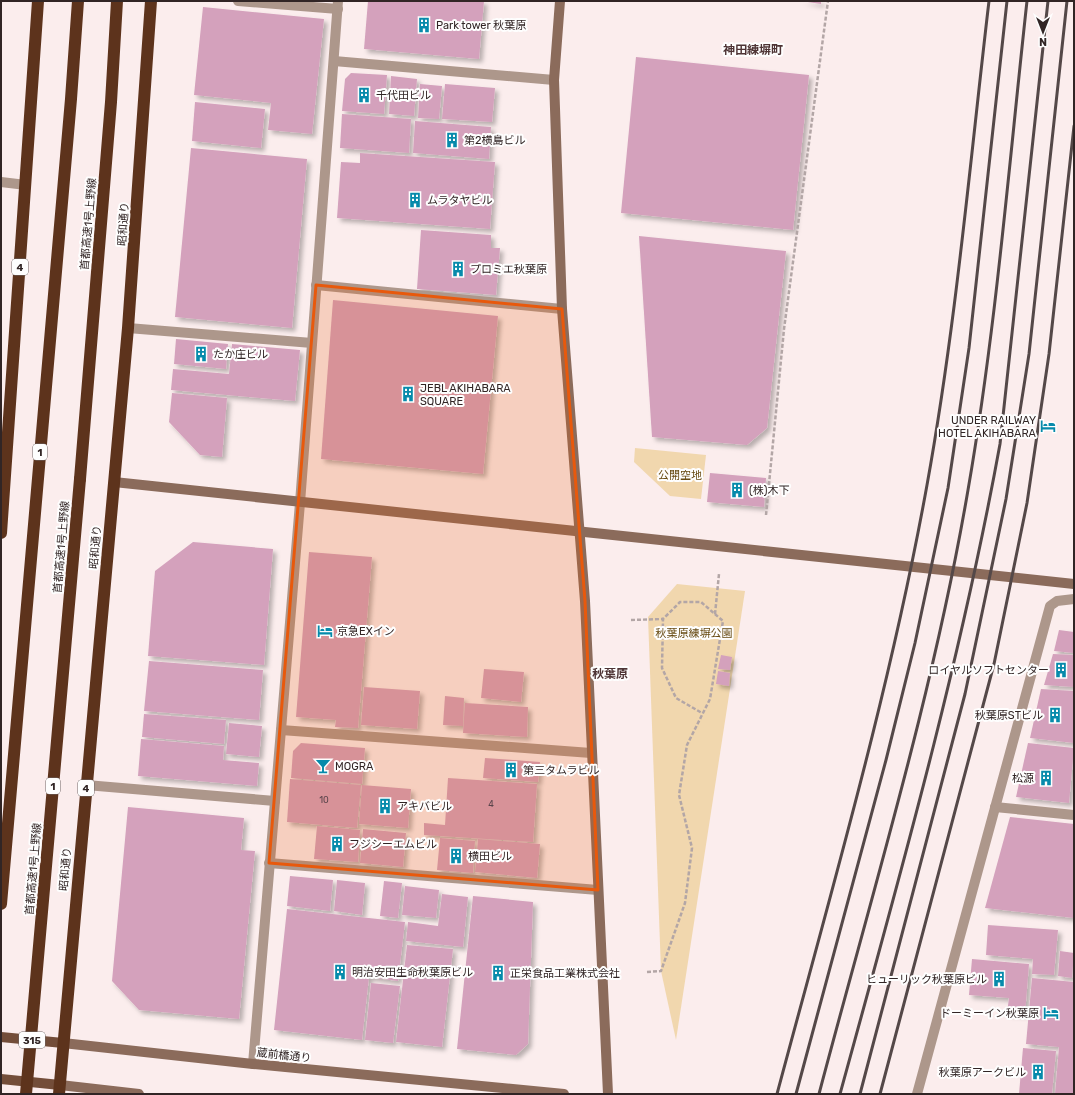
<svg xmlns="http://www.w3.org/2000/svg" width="1075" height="1095" font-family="Rubik,'Noto Sans JP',sans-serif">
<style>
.green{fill:#f1d7ae}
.building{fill:#d4a1bc;filter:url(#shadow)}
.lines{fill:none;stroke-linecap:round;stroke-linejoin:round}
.path{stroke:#b3a6a6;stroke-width:2.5;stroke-dasharray:4 2;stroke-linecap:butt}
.lane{stroke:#ad978b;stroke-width:10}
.street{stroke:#ad978b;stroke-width:10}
.secondary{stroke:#8b6b5b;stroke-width:10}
.primary{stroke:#734d39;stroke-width:10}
.highway{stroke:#5d331c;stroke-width:12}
.rail{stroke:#544848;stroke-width:3}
.highway-bridge{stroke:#5d331c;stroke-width:12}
.marked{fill:#e8590c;fill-opacity:0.2;stroke:#e8590c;stroke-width:3;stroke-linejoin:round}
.labels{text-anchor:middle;stroke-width:4;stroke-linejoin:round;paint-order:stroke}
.number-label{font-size:9px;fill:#5a444b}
.shield{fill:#fefefe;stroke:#6e6666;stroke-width:1}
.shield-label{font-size:10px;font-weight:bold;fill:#312525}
.poi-label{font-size:11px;fill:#312525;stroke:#fefefe;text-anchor:start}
.street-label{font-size:11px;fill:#312525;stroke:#fefefe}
.park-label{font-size:11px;fill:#684b13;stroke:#fefefe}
.neighbourhood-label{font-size:12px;font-weight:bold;fill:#4e3435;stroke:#fefefe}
</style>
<defs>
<filter id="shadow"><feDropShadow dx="3.5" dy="3.5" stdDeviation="2" flood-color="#0004"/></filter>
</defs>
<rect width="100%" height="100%" fill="#fbeded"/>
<g class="green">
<polygon points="635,448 706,455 701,499 670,496 634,462"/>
<polygon points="677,584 745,591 676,1040 661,971 648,617"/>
</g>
<g class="building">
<polygon points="368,1 484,1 479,59 364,49"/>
<polygon points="801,1 821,1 821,4"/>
<polygon points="203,7 324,19 312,134 268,130 271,103 194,95"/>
<polygon points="636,57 809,75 793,230 621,213"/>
<polygon points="351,73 387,75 384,114 342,111 345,79"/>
<polygon points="391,76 417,79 414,116 389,114"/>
<polygon points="420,84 442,86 439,119 418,118"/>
<polygon points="445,84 495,88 492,122 442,119"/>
<polygon points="195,102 265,109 261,148 192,141"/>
<polygon points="342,114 411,119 409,153 340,148"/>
<polygon points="415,121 491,127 489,159 413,153"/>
<polygon points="191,148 307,159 292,328 175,317"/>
<polygon points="360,153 495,162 490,229 337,218 341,162 360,163"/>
<polygon points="421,230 491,235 491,248 500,248 496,295 417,289"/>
<polygon points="639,236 786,251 767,428 747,445 652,437"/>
<polygon points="333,300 498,316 483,474 321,459"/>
<polygon points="176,339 228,344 226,369 174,364"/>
<polygon points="232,344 300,350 295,401 171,390 173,369 229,374"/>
<polygon points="172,393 227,398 222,457 200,455 169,422"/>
<polygon points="710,473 766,478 764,507 707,502"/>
<polygon points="193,542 273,549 264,665 148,656 155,571"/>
<polygon points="309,552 372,557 358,728 335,727 336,720 296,717"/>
<polygon points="1059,630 1074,632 1074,653 1054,651"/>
<polygon points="1053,654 1074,655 1074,687 1044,685"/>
<polygon points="721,655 732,657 730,670 718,669"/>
<polygon points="149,661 263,670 259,720 144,711"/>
<polygon points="484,669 524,672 521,702 481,698"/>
<polygon points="718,671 730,673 729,686 716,684"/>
<polygon points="364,687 420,691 417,729 361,725"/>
<polygon points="1041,689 1074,691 1074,743 1030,738"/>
<polygon points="445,696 464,698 463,726 443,725"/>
<polygon points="465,703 528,707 527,737 463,733"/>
<polygon points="144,714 226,720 224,744 142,737"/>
<polygon points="229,723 262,726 259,757 226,754"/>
<polygon points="141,739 224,746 223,760 259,763 257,786 138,776"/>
<polygon points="301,743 365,748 362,784 291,778 293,751"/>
<polygon points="1028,743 1074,748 1069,803 1016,797"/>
<polygon points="485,758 540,762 538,782 483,778"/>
<polygon points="448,778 537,784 533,842 424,835 424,823 445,825"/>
<polygon points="290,779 361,785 357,828 287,822"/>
<polygon points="362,785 411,789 408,828 359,824"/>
<polygon points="128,807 244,818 241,850 255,851 239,1019 139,1010 112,981"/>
<polygon points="1010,817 1074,824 1074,918 985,908"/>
<polygon points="317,826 360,830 358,862 314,859"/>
<polygon points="363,829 406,833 403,867 360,863"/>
<polygon points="440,838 475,841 473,873 437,870"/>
<polygon points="478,839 540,844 537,878 475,872"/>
<polygon points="290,876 333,880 330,911 287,906"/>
<polygon points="337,880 365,883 362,915 334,911"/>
<polygon points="384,881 402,883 398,918 380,916"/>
<polygon points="405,886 439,890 436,918 402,915"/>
<polygon points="442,894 468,897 463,947 406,941 408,922 438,926"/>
<polygon points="473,896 533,902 528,1044 516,1055 457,1049"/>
<polygon points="287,909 405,922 398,981 369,977 362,1040 274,1030"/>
<polygon points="988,925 1058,930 1054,975 1032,974 1033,959 986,955"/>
<polygon points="407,945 453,949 442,1047 396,1042"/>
<polygon points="1060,951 1074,953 1072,978 1058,976"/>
<polygon points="972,959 1029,964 1025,1014 1007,1013 1009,998 969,995"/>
<polygon points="1032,978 1074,982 1074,1094 1055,1094 1059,1047 1026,1044"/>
<polygon points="371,983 400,986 393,1043 365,1040"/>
<polygon points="1023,1048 1056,1051 1052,1094 1019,1094"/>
</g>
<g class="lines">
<g class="path">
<polyline points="766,515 784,329 828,1"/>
<polyline points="715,614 719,574"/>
<polyline points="631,620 663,619"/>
<polyline points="647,972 661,971 685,903 692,848 679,795 687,745 710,699 723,621 701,602 680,602 663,619 662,668 676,698 702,713"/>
</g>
<polyline class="lane" points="1,182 26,185"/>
<g class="street">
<polyline points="238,1 338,9"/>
<polyline points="334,61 554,80"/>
<polyline points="316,285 562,309"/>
<polyline points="128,328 312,343"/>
<polyline points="281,730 591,753"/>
<polyline points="86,785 275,801"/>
<polyline points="995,807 1074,815"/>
<polyline points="269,863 598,890"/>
<polyline points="253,1064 300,503 338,1"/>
<polyline points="917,1094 1050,606 1057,601 1074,599"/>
</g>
<g class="secondary">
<polyline points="560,1 554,80 562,309 585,601 608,1094"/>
<polyline points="114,482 1074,584"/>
<polyline points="63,1043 253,1064 564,1094"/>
<polyline points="60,1085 139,1094"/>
</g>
<g class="primary">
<polyline points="1,1037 63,1043"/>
<polyline points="1,1079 60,1085"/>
</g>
<g class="highway">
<polyline points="80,479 111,102 117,1"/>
<polyline points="1,533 38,1"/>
<polyline points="1,904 71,99 78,1"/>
<polyline points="59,1094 128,328 151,1"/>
</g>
<g class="rail">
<path d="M777,1094C831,892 890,690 927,485C956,325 970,162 989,1"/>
<polyline points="796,1094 886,760 915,643 948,488 969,348 1007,1"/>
<path d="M819,1094C872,893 933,695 968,490C996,329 1009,164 1027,1"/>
<path d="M840,1094C899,879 960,664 1000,444L1048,1"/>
<polyline points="860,1094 965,694 1006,499 1029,354 1067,1"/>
<polyline points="880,1094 994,664 1027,503 1049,354 1074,126"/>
</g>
<polyline class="highway-bridge" points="26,1094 80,479"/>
</g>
<path class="marked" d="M316,285L562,309L585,601L598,890L269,863Z"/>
<defs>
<g id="building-bare" transform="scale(1.2)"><path d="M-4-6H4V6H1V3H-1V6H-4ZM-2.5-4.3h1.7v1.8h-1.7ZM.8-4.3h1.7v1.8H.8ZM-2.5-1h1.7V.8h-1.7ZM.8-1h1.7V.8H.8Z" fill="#068aab" stroke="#fefefe" stroke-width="2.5" paint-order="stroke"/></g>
<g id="hotel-bare" transform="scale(1.2)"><path d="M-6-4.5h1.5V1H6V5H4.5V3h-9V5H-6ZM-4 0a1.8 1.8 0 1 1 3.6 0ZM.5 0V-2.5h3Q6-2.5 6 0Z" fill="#068aab" stroke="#fefefe" stroke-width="2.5" paint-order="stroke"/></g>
<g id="bar-bare" transform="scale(1.2)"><path d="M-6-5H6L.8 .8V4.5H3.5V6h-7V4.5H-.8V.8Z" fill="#068aab" stroke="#fefefe" stroke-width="2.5" paint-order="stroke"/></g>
</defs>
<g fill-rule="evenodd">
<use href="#building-bare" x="424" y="25"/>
<use href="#building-bare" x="364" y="95"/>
<use href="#building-bare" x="452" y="140"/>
<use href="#building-bare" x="415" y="200"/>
<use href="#building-bare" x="458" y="269"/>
<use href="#building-bare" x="201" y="354"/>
<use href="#building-bare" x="408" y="394"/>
<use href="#hotel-bare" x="1048" y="426"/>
<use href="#building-bare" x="737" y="490"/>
<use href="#hotel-bare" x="325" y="631"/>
<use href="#building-bare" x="1061" y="670"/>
<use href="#building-bare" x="1055" y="715"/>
<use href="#bar-bare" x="323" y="766"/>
<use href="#building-bare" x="511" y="770"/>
<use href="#building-bare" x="1046" y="778"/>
<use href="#building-bare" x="385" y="806"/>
<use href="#building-bare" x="337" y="844"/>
<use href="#building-bare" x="456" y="856"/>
<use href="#building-bare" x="340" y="972"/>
<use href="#building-bare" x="498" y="973"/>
<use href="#building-bare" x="999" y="979"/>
<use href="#hotel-bare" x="1051" y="1013"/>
<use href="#building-bare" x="1038" y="1072"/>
</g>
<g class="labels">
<g class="number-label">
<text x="324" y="803">10</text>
<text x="491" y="807">4</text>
</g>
<g class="shield">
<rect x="12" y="259" width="16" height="16" rx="3"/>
<rect x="33" y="444" width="14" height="16" rx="3"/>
<rect x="46" y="778" width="14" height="16" rx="3"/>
<rect x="78" y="780" width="16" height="16" rx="3"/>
<rect x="19" y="1032" width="26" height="16" rx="3"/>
</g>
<g class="shield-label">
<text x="20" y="271">4</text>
<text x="40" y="456">1</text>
<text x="53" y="790">1</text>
<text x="86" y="792">4</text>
<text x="32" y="1044">315</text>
</g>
<g class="poi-label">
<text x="436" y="29">Park tower 秋葉原</text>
<text x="376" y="99">千代田ビル</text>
<text x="464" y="144">第2横島ビル</text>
<text x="427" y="204">ムラタヤビル</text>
<text x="470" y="273">プロミエ秋葉原</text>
<text x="213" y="358">たか庄ビル</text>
<text x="420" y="392">JEBL AKIHABARA<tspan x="420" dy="13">SQUARE</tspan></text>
<text x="1036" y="424" text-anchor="end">UNDER RAILWAY<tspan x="1036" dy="13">HOTEL AKIHABARA</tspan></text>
<text x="749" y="494">(株)木下</text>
<text x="337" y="635">京急EXイン</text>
<text x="1049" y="674" text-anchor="end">ロイヤルソフトセンター</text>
<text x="1043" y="719" text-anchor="end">秋葉原STビル</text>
<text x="335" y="770">MOGRA</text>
<text x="523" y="774">第三タムラビル</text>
<text x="1034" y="782" text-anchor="end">松源</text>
<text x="397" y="810">アキバビル</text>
<text x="349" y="848">フジシーエムビル</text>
<text x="468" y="860">横田ビル</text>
<text x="352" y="976">明治安田生命秋葉原ビル</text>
<text x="510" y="977">正栄食品工業株式会社</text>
<text x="987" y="983" text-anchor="end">ヒューリック秋葉原ビル</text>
<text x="1039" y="1017" text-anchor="end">ドーミーイン秋葉原</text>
<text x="1026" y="1076" text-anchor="end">秋葉原アークビル</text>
</g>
<g class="street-label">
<text transform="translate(88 224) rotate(-85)" y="4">首都高速1号上野線</text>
<text transform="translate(123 224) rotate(-86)" y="4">昭和通り</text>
<text transform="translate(61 547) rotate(-85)" y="4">首都高速1号上野線</text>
<text transform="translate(95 547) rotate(-85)" y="4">昭和通り</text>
<text transform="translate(33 869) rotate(-85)" y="4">首都高速1号上野線</text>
<text transform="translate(65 869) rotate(-85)" y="4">昭和通り</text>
<text transform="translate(284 1055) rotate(6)" y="4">蔵前橋通り</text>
</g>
<g class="park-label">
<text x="680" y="479">公開空地</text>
<text x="694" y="637">秋葉原練塀公園</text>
</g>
<g class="neighbourhood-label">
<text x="753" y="54">神田練塀町</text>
<text x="610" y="678">秋葉原</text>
</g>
</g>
<rect width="1075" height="1095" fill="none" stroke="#312525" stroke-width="4"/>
<g transform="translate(1043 32) rotate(180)" stroke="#fefefe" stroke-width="3" paint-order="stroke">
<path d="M0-3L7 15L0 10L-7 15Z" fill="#312525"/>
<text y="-6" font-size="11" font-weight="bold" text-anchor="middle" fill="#312525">N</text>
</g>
</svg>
